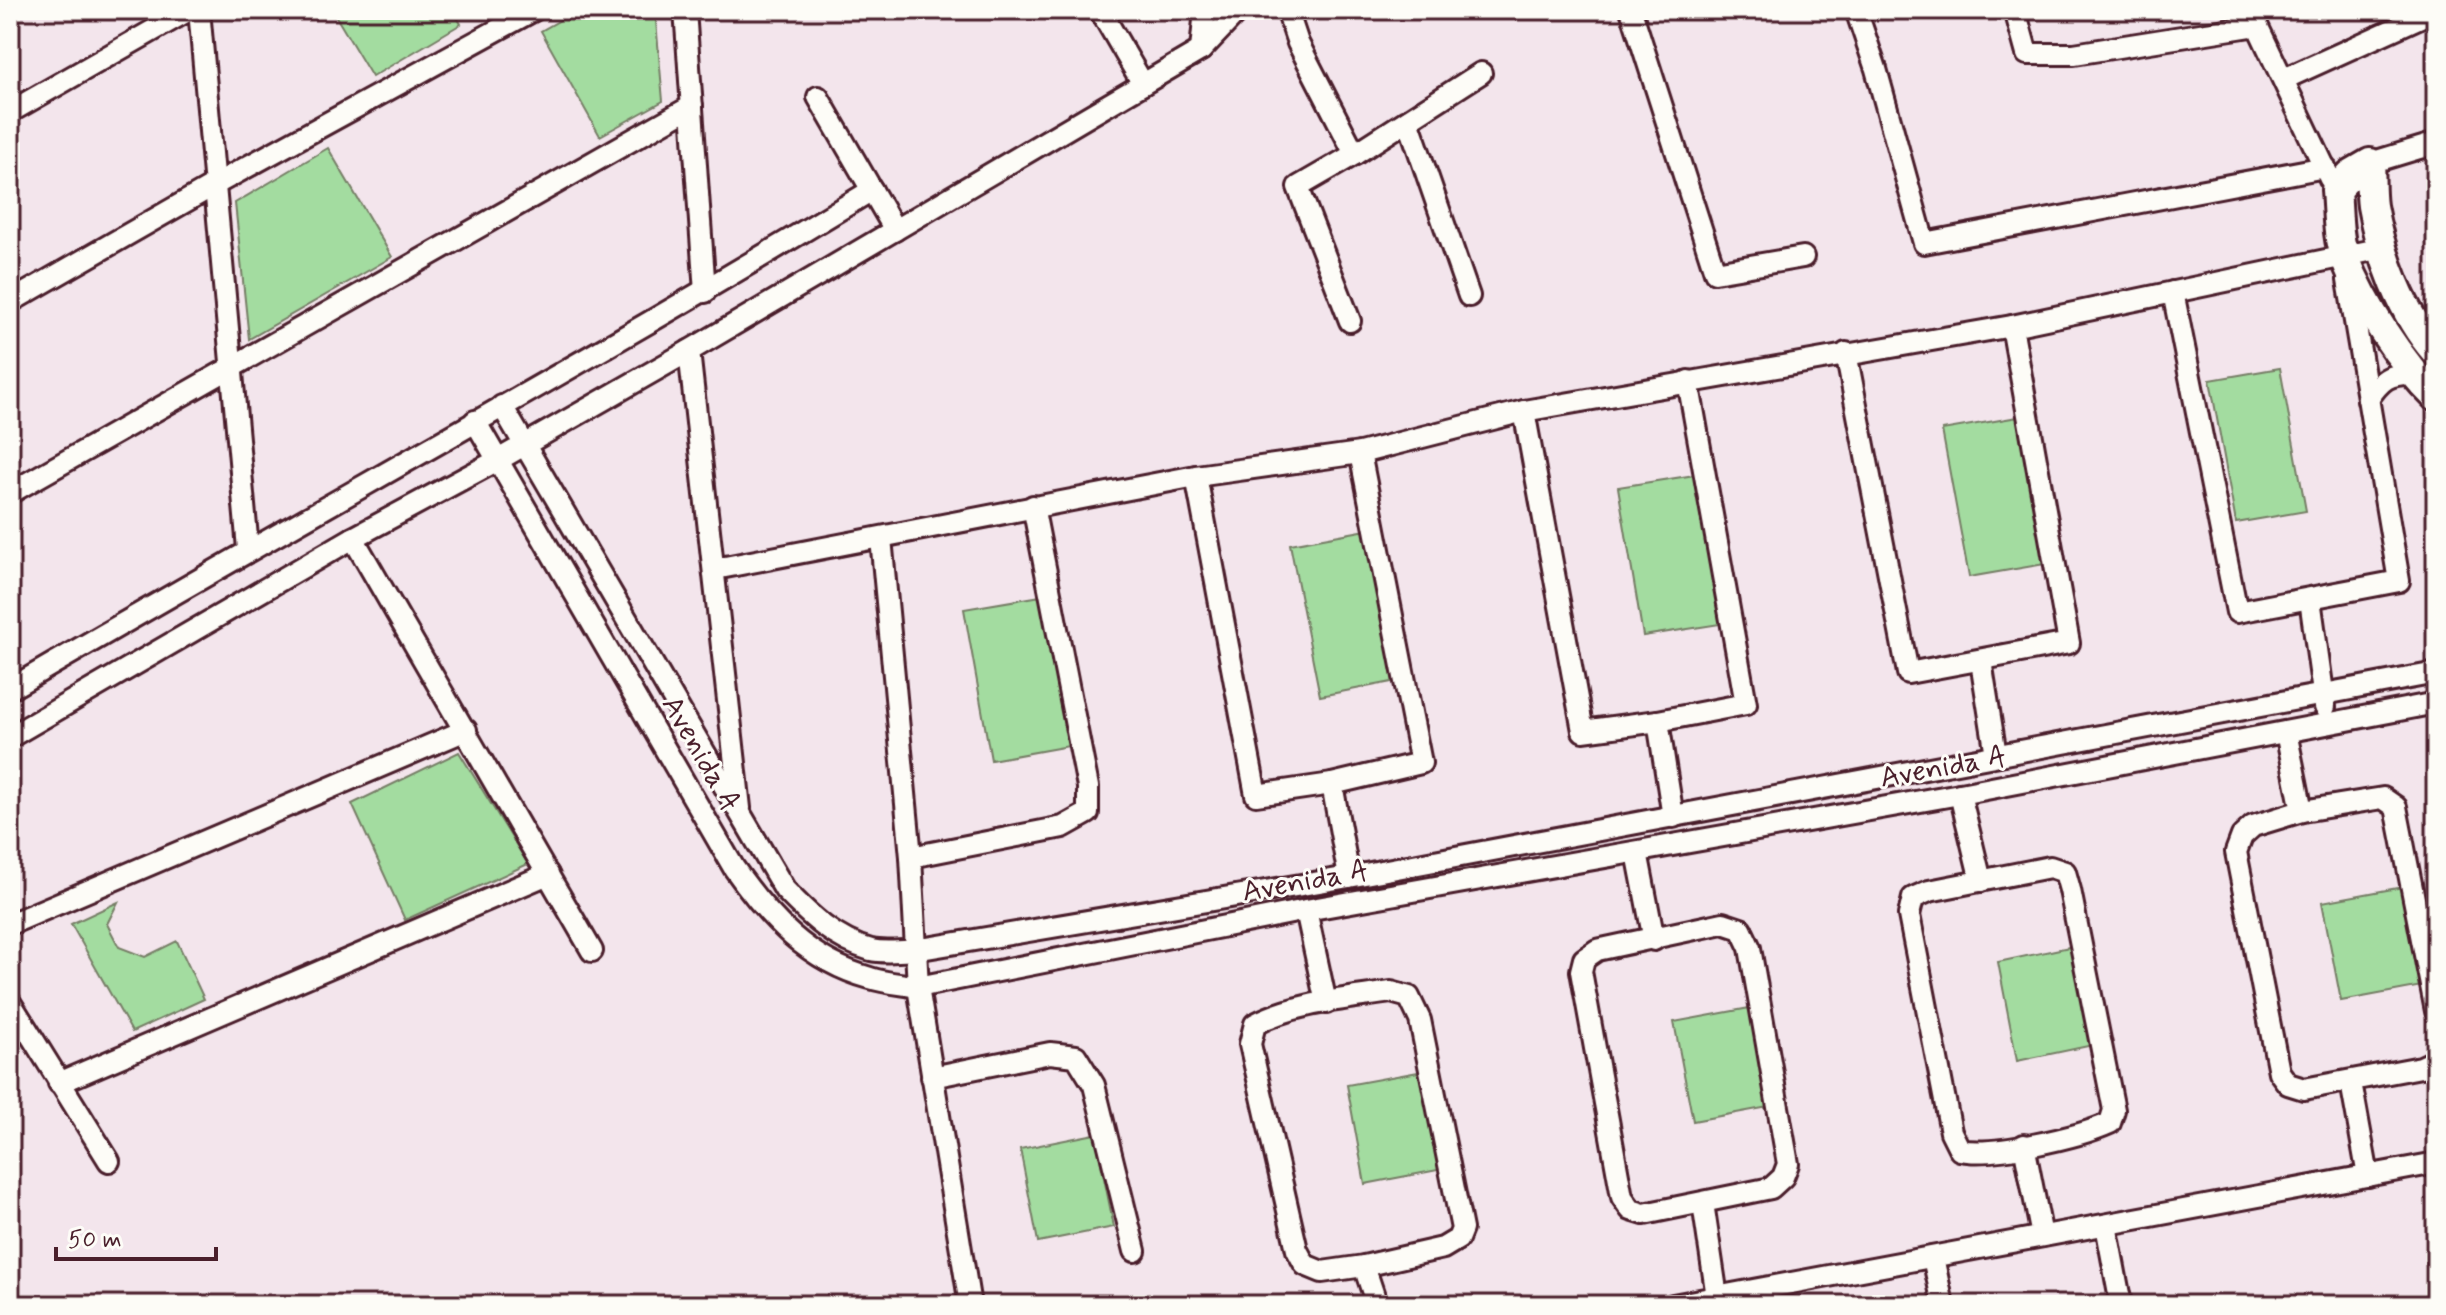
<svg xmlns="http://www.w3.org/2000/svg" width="2446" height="1315" font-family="Mynerve,sans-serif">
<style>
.green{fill:#a3dca0;stroke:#767e66;stroke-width:2}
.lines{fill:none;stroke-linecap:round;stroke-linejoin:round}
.street-casing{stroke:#4a1f2b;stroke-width:26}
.secondary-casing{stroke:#4a1f2b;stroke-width:34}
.street{stroke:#fdfcf7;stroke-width:20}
.secondary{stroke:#fdfcf7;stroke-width:28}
.labels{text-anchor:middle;stroke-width:6;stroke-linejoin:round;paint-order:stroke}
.street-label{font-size:30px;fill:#4a1f2b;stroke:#fdfcf7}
</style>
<rect width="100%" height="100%" fill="#f3e5ec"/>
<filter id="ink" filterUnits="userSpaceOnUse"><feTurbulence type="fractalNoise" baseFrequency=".0125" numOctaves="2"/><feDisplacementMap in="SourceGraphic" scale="16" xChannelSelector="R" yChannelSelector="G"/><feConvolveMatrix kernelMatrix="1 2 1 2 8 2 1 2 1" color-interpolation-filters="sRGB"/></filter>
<g filter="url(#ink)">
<g class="green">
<polygon points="332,10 453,10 461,24 372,77"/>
<polygon points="578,10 655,10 663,101 600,136 541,31"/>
<polygon points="328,148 392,257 249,339 235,203"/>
<polygon points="2280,368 2306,511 2236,523 2210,380"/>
<polygon points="2018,417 2045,564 1969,577 1942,430"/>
<polygon points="1695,475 1720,624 1643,636 1618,487"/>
<polygon points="1367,530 1397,681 1320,696 1290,544"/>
<polygon points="1041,596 1069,746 991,760 964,609"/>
<polygon points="459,752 528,864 405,920 352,804"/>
<polygon points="2403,887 2422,986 2341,1001 2322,902"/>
<polygon points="118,902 107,924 119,947 145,957 177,941 204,999 132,1032 71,924"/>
<polygon points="2074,946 2093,1045 2017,1061 1998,962"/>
<polygon points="1755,1007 1774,1106 1693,1121 1674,1022"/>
<polygon points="1424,1071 1443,1169 1365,1184 1347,1085"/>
<polygon points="1095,1134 1114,1227 1038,1242 1020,1149"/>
</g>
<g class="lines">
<g class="street-casing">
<g id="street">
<polyline points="199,10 248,549"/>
<polyline points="685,10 705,292"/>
<polyline points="1100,10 1143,84"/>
<polyline points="1287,10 1298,43 1355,154"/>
<polyline points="1631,10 1715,272 1803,257"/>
<polyline points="1856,10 1876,69 1924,243 2325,167"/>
<polyline points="2015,10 2027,54 2074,54 2257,25"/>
<polyline points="2254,10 2257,25 2330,179"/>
<polyline points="1201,50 1205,10"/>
<polyline points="2284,79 2436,10"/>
<polyline points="818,97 895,230"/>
<polyline points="10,112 189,10"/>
<polyline points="1408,120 1469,296"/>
<polyline points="2370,163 2436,143"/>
<polyline points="2173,292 2237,612 2399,581 2348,280"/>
<polyline points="10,302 216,184 534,10"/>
<polyline points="1350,321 1298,187 1355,154 1481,73"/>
<polyline points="689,351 740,808"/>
<polyline points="1846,353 1908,673 2069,643 2012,326"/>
<path d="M2368,399C2381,380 2389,373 2412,374"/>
<path d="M502,406L785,890C810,916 835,940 871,950C884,953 902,951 915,950L1349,877L2436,673"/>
<polyline points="1524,411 1583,731 1658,721 1746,704 1688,381"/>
<path d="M475,421L734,868C769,918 808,961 870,978C885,983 902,984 918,987L1306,910L1960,794L2436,703"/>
<polyline points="1196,476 1256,795 1332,784 1421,763 1360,453"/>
<polyline points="10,493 692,106"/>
<polyline points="353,538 592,951"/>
<polyline points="881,538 911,857 918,987 970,1305"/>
<polyline points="715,569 1196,476 1360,453 1524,411 2012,326 2383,248"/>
<polyline points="2310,599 2325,707"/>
<polyline points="1981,661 1996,755"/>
<path d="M10,689C296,521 588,363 872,190"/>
<polyline points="1658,721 1673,817"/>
<polyline points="2286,732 2302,811"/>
<polyline points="10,737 353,538 498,460 689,351 1201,50 1239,10"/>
<polyline points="1332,784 1349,877"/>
<polyline points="1960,794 1981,881"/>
<polyline points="1637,852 1654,940"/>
<polyline points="911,857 1063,827 1088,813 1088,787 1033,506"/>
<path d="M2050,867L2065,872L2070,890L2114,1110L2110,1123C2079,1137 1993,1157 1960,1150L1951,1132L1909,915L1913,898L1929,891Z"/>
<polyline points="1306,910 1326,1003"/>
<polygon points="1723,923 1741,929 1750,948 1788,1164 1783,1177 1771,1188 1644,1214 1631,1210 1622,1197 1581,971 1584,959 1597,950"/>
<polyline points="10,924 466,730"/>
<path d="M1391,992L1409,997L1420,1020L1462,1229L1458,1239L1443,1248L1364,1266L1322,1272L1305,1265L1297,1250L1250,1044L1255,1024C1294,1003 1347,999 1391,992Z"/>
<polyline points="10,1002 109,1161"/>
<polyline points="2436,1011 2396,807 2383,798 2302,811 2253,826 2242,836 2236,852 2279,1072 2288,1084 2304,1089 2421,1067 2436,1060"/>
<polyline points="932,1077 1050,1053 1076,1056 1094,1085 1135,1251"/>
<polyline points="2351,1082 2368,1176"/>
<polyline points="59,1083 548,874"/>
<polyline points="2024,1145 2042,1236"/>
<polyline points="1703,1203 1717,1297"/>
<polyline points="2106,1225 2121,1305"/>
<polyline points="1933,1257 1943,1305"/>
<polyline points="1364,1266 1377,1305"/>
<polyline points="1673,1305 2436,1163"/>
</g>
</g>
<g class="secondary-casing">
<path id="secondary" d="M2436,352C2402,314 2381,256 2372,206C2370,192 2371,177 2370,163L2351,174L2336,190C2338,211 2337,238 2345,258C2363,304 2400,362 2436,397"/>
</g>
<use href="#street" class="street"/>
<use href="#secondary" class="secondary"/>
</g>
</g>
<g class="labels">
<g class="street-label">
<text transform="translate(702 753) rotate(60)" y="10">Avenida A</text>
<text transform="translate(1943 766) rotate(-10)" y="10">Avenida A</text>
<text transform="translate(1305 880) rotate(-10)" y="10">Avenida A</text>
</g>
</g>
<rect width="2446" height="1315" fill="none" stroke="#fdfcf7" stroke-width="40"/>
<rect x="20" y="20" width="2406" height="1275" fill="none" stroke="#4a1f2b" stroke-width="3" filter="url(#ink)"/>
<path d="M56 1247v12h160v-12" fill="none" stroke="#4a1f2b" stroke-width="4"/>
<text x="68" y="1247" font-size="24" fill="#4a1f2b" stroke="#fdfcf7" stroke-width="6" paint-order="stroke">50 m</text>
</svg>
